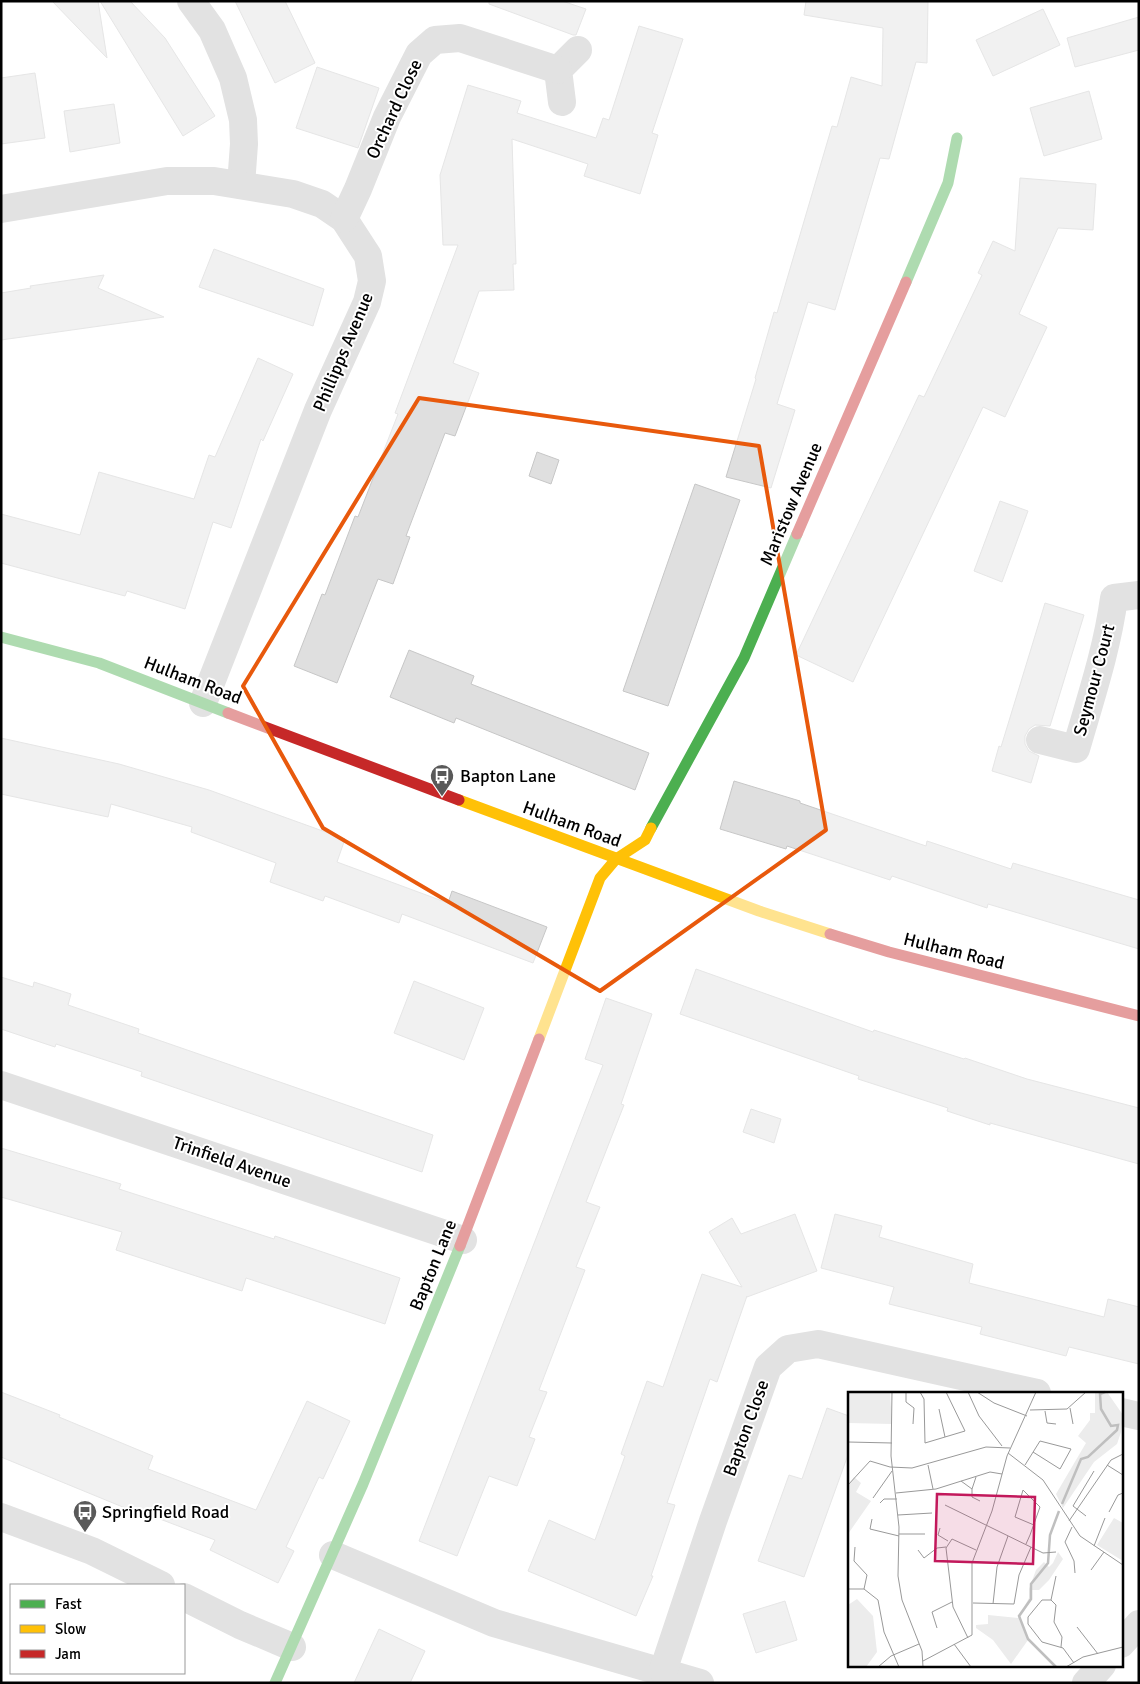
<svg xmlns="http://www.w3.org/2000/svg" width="1140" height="1684" font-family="Signika,sans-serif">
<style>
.building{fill:#dfdfdf;stroke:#c7c7c7}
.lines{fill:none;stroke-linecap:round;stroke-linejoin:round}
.street{stroke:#bebebe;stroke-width:28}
.fast{stroke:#4caf50;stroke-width:11}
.slow{stroke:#ffc107;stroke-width:11}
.jam{stroke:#c62828;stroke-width:11}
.marked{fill:none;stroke:#e8590c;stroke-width:4;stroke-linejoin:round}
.labels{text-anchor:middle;stroke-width:4;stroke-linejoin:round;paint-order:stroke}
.street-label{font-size:18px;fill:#000;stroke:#fff}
.poi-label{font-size:18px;fill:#000;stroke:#fff;text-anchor:start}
.inset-river{fill:none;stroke:#bfbfbf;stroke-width:2.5}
.inset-road{fill:none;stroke:#999;stroke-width:1}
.view{fill:#c2185b;fill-opacity:0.15;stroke:#c2185b;stroke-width:2.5}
.inset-edge{fill:none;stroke:#000;stroke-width:2.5}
</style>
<rect width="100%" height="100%" fill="#fff"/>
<g class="building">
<polygon points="52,1 98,1 107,58"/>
<polygon points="100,1 130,1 165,38 215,116 183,136"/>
<polygon points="235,1 285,1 315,63 275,83"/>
<polygon points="489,1 562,1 586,9 576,35 573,35 489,4"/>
<polygon points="806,1 928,1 927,63 916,62 889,159 880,158 835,310 808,302 777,404 795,410 771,488 726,477 756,379 755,378 774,312 777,313 832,126 837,127 851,77 882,86 883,28 804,15"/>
<polygon points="1043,9 1060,45 993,76 976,40"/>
<polygon points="1139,17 1139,50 1075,67 1067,38"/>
<polygon points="639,26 683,39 652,133 658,135 640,194 584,176 588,164 512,139 516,264 513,264 514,290 479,291 453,363 479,373 455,436 445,433 406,536 410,537 393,584 378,579 337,683 294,666 322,594 325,595 355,516 358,517 398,414 395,413 458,245 443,245 440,175 468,85 521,101 517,113 596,138 603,118 609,120"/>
<polygon points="317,67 379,88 358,148 296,128"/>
<polygon points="35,73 45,138 1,144 1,78"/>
<polygon points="1089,91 1102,139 1044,156 1030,108"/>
<polygon points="114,104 120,143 70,152 64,111"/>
<polygon points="1020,178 1096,184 1093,230 1058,228 1019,314 1047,327 1005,417 983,407 853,682 796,655 919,395 924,397 982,275 978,273 993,241 1015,251"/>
<polygon points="214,249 324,289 313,326 199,287"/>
<polygon points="104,275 98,288 164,317 1,340 1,293 31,288 30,286"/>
<polygon points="258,358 293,374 263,441 261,439 231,528 213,522 185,609 127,591 125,596 1,563 1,514 80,535 99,472 194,499 209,455 215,457"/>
<polygon points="537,452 559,460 551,484 529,476"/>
<polygon points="695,484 740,500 668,706 623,691"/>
<polygon points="1000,501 1028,511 1002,582 974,571"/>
<polygon points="1045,603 1084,615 1050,726 1035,725 1029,729 1025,736 1025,744 1029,751 1039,756 1031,783 992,771 999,746 1001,747"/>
<polygon points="409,650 474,676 471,684 649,753 635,790 456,718 454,723 390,697"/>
<polygon points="1,738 119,764 209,790 345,839 337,862 448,903 452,891 547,927 533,963 402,914 399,923 325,896 323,901 270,882 276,863 191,832 192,827 111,804 108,817 1,794"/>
<polygon points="734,781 800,801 800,803 926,846 927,841 1011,869 1013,863 1139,900 1139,949 988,904 987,908 892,876 890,880 787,846 786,849 720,829"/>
<polygon points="696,969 873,1032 874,1030 964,1059 965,1058 1027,1079 1139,1108 1139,1164 990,1123 990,1125 947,1111 948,1108 858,1079 859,1076 680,1014"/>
<polygon points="1,977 33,987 34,982 71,994 68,1005 139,1029 138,1033 433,1135 422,1172 141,1076 142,1072 56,1044 55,1047 1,1029"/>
<polygon points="414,981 484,1008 464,1060 394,1033"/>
<polygon points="606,998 652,1014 621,1104 624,1105 586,1202 600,1207 576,1267 585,1270 539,1390 547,1392 529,1437 535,1439 517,1486 489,1476 457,1556 419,1541 603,1065 585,1059"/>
<polygon points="751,1109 781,1119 774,1143 743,1132"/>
<polygon points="1,1148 121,1184 119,1189 274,1239 275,1236 400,1278 385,1324 246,1278 242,1291 116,1250 122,1232 1,1197"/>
<polygon points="795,1214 817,1271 747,1297 747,1296 717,1382 710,1379 667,1503 675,1505 651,1576 653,1576 636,1616 528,1571 549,1520 595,1540 625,1456 621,1454 647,1381 663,1387 702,1274 742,1287 709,1232 732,1218 741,1234"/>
<polygon points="835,1214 882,1226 879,1237 973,1264 969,1283 1104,1317 1108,1299 1139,1307 1139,1364 1069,1347 1066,1356 980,1334 982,1327 889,1304 894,1287 821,1268"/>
<polygon points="1,1392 60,1415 59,1417 153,1456 148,1469 256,1510 307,1401 350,1421 323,1479 319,1477 286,1547 294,1551 278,1583 210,1550 215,1540 131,1508 130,1510 1,1457"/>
<polygon points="827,1408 849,1416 849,1452 804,1577 758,1561 789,1475 802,1479"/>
<polygon points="785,1601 797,1640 756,1653 743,1614"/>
<polygon points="379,1629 425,1651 410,1683 354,1683"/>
</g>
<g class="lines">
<g class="street">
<polyline points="191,1 212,30 233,78 243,120 244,144 241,185"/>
<polyline points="562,102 558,70 578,50"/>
<polyline points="1,209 167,181 214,181 293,194 322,204 344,219 368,256 372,281 367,302 318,410 203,703"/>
<polyline points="344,219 358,189 387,117 419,54 435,40 460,38 558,70"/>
<path d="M1040,740L1076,749C1090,700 1107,650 1114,598L1139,595"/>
<polyline points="1,1085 463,1240"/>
<polyline points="1121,1412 1139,1416"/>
<polyline points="1,1517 92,1551 161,1585"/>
<polyline points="333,1555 494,1623 700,1683"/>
<polyline points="184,1597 240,1625 292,1647"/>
<polyline points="1121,1644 1139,1624"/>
<polyline points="663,1671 713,1521 768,1367 788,1349 818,1344 1037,1393"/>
<polyline points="1086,1683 1102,1665"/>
</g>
<g class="fast">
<polyline points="906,282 948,183 957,138"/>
<polyline points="1,637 99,663 228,713"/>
<polyline points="651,828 744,658 797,534"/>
<polyline points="275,1683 363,1484 460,1246"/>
</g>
<g class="slow">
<polyline points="459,800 759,911 830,934"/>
<polyline points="539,1039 600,878 616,859 645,840 651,828"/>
</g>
<g class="jam">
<polyline points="797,534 906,282"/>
<polyline points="228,713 459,800"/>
<polyline points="830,934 889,952 1139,1016"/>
<polyline points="460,1246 539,1039"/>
</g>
</g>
<path d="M0 0H1140V1684H0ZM419,398L759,446L826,830L600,991L323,828L243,686Z" fill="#fff" fill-opacity=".55" fill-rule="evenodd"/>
<path class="marked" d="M419,398L759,446L826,830L600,991L323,828L243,686Z"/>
<defs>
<g id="bus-pin" transform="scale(1.25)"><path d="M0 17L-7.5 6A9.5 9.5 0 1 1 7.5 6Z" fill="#595959" stroke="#fff"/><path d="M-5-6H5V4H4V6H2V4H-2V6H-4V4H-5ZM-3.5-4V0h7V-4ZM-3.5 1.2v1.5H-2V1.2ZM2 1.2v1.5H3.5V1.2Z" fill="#fff"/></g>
</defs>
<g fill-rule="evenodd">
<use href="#bus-pin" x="442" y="776"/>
<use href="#bus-pin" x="85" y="1512"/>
</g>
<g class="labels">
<g class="street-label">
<text transform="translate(394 109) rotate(-65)" y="6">Orchard Close</text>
<text transform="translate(343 352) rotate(-67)" y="6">Phillipps Avenue</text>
<text transform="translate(791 504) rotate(-67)" y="6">Maristow Avenue</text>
<text transform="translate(193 680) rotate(21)" y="6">Hulham Road</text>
<text transform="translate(1094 680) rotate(-75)" y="6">Seymour Court</text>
<text transform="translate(572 824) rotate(20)" y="6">Hulham Road</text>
<text transform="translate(954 951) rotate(14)" y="6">Hulham Road</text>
<text transform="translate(232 1162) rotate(19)" y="6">Trinfield Avenue</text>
<text transform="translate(433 1265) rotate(-68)" y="6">Bapton Lane</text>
<text transform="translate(746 1428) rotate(-70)" y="6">Bapton Close</text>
</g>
<g class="poi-label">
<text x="460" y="782">Bapton Lane</text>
<text x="102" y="1518">Springfield Road</text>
</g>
</g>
<g transform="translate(848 1392)">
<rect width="275" height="275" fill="#fff"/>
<path d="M0,0H42L44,32L0,31ZM247,0H259L275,23L273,40L269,52L246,70L215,116L208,102L238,51L230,44L242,28V21H247ZM6,85L13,91L8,100L23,109L0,142V94ZM266,126L275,131V169L249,153ZM210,160L215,167L201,188L191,198H183L184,207L171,227L180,248L163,272L145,248L128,236V233L140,232V223L170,226L181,206V197L188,178L196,170L201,175L205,171ZM9,207L25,224L29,260L18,275H0V213Z" fill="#ececec"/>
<path class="inset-river" d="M214,112L233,67L240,65L269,38L270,33L263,34L253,17L252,2L257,0M208,275L180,247L171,224L183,207V192L200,171L202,143L211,119"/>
<path class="inset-road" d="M44,0L43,64L51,135L50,184L54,208L74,259L75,275M58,0V10L66,16L65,32M72,0L76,7L77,51L117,39L98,0M120,0L131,24L154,54M129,0L146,11L179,24M222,16L225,32M91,17L97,45M182,18L219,17L238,0M197,19L199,31L208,32M0,50L44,51M160,61L195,88L232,144L275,173M80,73L85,97M177,73L192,49L223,57L212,77L185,60M259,73L275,83M113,89L124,97L128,85M0,93L22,69L42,75L64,76L138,55L162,56M124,97V105L132,109M48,101L88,97L142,80L154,82M25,106L44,79M32,111L36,107H49M97,113L195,161L208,160M261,120L270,103L275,101M50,123L84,121M238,124L225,114L246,79M24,127L22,137L51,144M221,129L263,68L275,62M224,135L217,150L226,169L227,181M92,136L90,143L100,149M51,142H77M178,152L182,143L192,115L175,98L167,125L186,133M246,154L257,126M7,155L6,169L19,183L16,197M70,158L76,166L89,156L98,155M243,178L256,160M0,197H16L30,208L36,240L51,275M203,208L208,184M125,211L166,212L171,183L183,155M145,212L149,175L160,144M229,235L250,262M89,236L84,220L104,210M120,246L105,215L98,156L104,147L128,158M106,252L123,275M213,255L214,245L206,230L208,213L203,208H194L180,225V232L194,250L215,256L226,271M75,269L124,243V171L144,119L159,64L188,0M30,275L43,264L71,252M218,275L235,265L275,255"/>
<path class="view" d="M89,102L187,105L185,172L87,169Z"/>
<rect width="275" height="275" class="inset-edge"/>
</g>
<rect width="1140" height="1684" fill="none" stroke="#000000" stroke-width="5"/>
<rect x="10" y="1584" width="175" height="90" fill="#ffffff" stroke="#999999"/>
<rect x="20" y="1600" width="25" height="8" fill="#4caf50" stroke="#999999"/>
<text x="55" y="1609" font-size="15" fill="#000000">Fast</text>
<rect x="20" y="1625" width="25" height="8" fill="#ffc107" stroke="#999999"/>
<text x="55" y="1634" font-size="15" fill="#000000">Slow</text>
<rect x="20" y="1650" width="25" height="8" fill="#c62828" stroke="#999999"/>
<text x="55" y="1659" font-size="15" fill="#000000">Jam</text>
</svg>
